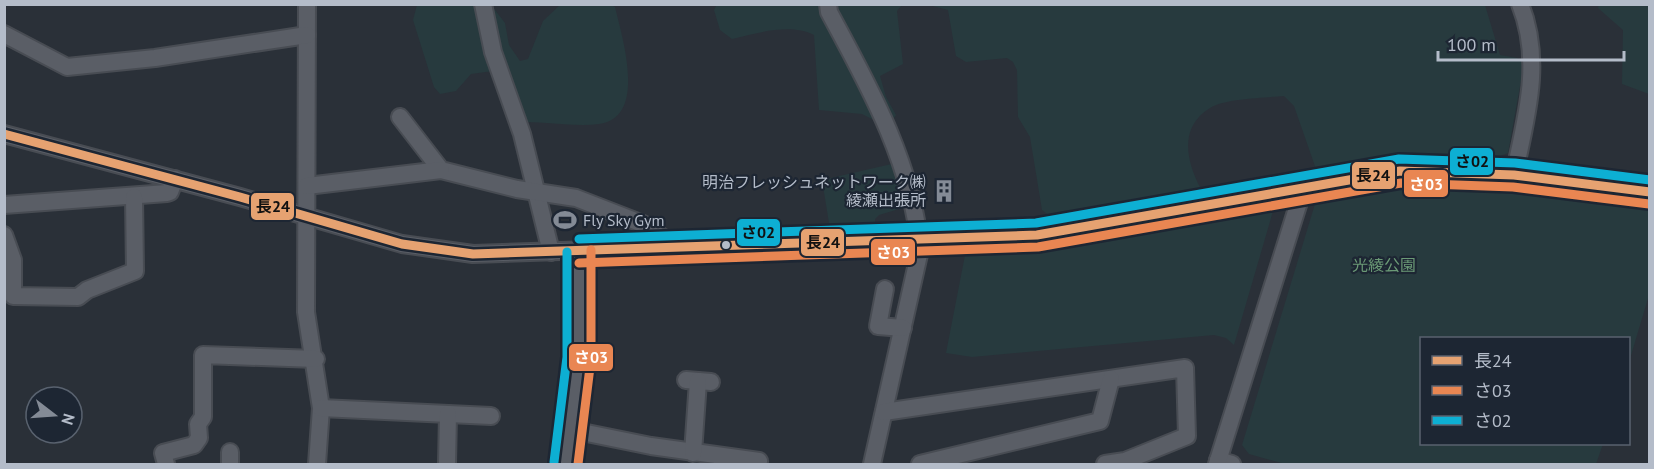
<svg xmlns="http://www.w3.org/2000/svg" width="1654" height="469" font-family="'PT Sans','Noto Sans JP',sans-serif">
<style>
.green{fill:#273a3e}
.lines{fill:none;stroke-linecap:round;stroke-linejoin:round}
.minor-casing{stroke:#484c53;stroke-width:20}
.minor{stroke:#5a5e66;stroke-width:16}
.bus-1-casing{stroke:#1d2633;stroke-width:14}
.bus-2-casing{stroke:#1d2633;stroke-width:14}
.bus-3-casing{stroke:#1d2633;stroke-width:14}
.bus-1{stroke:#e6a271;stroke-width:9}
.bus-2{stroke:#e98652;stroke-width:9}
.bus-3{stroke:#0dafd3;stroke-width:9}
.bus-dot{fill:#b4bcc9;stroke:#1d2633;stroke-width:2}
.labels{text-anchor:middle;stroke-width:4.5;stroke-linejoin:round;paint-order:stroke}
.poi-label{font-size:16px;fill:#b4bcc9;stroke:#1d2633;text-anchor:end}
.park-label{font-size:16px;fill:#6b9a76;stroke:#1d2633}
.line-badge{stroke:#1d2633;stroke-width:2}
.badge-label{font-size:16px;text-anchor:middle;font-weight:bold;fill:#fff}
.pale-badge-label{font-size:16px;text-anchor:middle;font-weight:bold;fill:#111}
</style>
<rect width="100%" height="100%" fill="#2a3038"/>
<g class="green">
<path d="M717,4L902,5L897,11L903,64L880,76L886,97L896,115L891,122L880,123L862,114L819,110L814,35C790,23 757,33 732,39L720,30L714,10Z"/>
<path d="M417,5H491L505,23L509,45L520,61L528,59L543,21L560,5H611L615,7C622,37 648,118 599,124C576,127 549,122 526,122L512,78L493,71L471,74L456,91L440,94L434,87L413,20Z"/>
<path d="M929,5H1485L1500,55L1517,58L1524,64L1508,153L1487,161L1447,159L1316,169L1294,106L1284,96C1265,98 1226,98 1210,108C1179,127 1186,160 1200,187L1196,197L1072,218L1054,219L1042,210L1030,137L1018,117L1017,70L1013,62L1007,58L966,62L956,56L948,10Z"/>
<polygon points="1599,5 1649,5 1649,94 1622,84 1623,30 1598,8"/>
<polygon points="896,163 909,206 879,215 875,219 875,225 830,229 822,180"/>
<polygon points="1416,181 1649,204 1649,295 1629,362 1628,338 1422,338 1422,444 1603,444 1596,464 1285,464 1249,454 1242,445 1318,194 1378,182"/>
<polygon points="1276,201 1234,345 1226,338 1214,335 972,357 946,353 966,250 1026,248"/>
</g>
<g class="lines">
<g class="minor-casing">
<g id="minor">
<polyline points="307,4 306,312 321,408 317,464"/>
<polyline points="483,4 493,52 522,134 551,252"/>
<path d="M828,4L829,12C869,86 913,165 920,250L872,464"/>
<polyline points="4,34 67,67 155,58 307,35"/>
<polyline points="400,117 441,170 517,189 576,198 643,224 662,237 665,247"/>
<polyline points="4,134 240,197 402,244 473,254 1037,235 1214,202 1400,171 1514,175 1650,192"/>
<path d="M1514,175C1526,118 1543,61 1520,4"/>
<polyline points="307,186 441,170"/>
<polyline points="4,205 167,193 170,192 175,179"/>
<polyline points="4,235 13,260 13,296 78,297 87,290 135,271 134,197"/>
<polyline points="885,289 878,326 903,328"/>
<polyline points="686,380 711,382"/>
<polyline points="321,408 491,416"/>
<polyline points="884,412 1185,368 1187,436 1125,461 1105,464"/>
<polyline points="572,430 651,446 759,461 758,464"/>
<polyline points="693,453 698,381"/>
<polyline points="1218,460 1232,464"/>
<polyline points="166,464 163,453 194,445 199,438 198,424 203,417 203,355 316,359"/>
<polyline points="230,464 230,452"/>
<polyline points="447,464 448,414"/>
<path d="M566,464C578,394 584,323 579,251"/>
<polyline points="920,464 1100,421 1111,379"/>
<polyline points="1217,464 1304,186"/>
</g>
</g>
<use href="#minor" class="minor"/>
<g class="bus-1-casing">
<polyline id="bus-1" points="4,134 240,197 402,244 473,254 1037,235 1400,171 1514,175 1650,192"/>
</g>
<g class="bus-2-casing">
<g id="bus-2">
<polyline points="579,263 1038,247 1401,183 1513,187 1649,204"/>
<polyline points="578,464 591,359 591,250"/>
</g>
</g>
<g class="bus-3-casing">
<g id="bus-3">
<polyline points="579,239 1036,223 1399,159 1515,163 1650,180"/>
<polyline points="554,462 567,357 567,252"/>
</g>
</g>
<use href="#bus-1" class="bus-1"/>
<use href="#bus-2" class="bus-2"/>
<use href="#bus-3" class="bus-3"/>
</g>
<defs>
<g id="building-bare" transform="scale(1.8)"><path d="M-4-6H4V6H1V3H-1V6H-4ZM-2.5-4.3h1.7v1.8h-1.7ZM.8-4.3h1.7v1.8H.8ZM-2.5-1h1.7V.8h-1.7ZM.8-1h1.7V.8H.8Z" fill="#848b96" stroke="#1d2633" stroke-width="2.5" paint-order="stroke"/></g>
<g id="stadium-bare" transform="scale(1.8)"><path d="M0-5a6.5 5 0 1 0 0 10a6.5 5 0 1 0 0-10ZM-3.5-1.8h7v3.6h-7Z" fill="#848b96" stroke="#1d2633" stroke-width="2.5" paint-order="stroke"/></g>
</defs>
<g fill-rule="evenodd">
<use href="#building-bare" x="944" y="191"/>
<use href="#stadium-bare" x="565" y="220"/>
</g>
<circle class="bus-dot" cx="726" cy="245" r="5"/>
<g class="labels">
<g class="poi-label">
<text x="926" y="188">明治フレッシュネットワーク㈱<tspan x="926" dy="18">綾瀬出張所</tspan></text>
<text x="583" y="226" text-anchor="start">Fly Sky Gym</text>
</g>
<g class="park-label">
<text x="1384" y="271">光綾公園</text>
</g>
</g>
<g class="line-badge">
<rect x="1449" y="147" width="45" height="29" rx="6" fill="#0dafd3"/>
<rect x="1351" y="161" width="45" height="29" rx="6" fill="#e6a271"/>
<rect x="1403" y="169" width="46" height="29" rx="6" fill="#e98652"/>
<rect x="250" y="192" width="45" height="29" rx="6" fill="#e6a271"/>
<rect x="736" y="218" width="45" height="29" rx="6" fill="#0dafd3"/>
<rect x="800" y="228" width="45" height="29" rx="6" fill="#e6a271"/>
<rect x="870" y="238" width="46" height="28" rx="6" fill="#e98652"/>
<rect x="568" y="343" width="46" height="29" rx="6" fill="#e98652"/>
</g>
<g class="badge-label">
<text x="1426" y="190">さ03</text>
<text x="893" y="258">さ03</text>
<text x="591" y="363">さ03</text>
</g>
<g class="pale-badge-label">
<text x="1472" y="167">さ02</text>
<text x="1373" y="181">長24</text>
<text x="273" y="212">長24</text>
<text x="758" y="238">さ02</text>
<text x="823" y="248">長24</text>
</g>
<rect width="1654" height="469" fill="none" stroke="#b4bcc9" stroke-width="12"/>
<rect x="1420" y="337" width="210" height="108" fill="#1d2633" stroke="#59626f" stroke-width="1.5"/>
<rect x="1432" y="356" width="30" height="9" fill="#e6a271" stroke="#59626f" stroke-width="1.5"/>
<text x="1474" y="367" font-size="18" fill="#b4bcc9">長24</text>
<rect x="1432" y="386" width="30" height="9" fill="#e98652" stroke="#59626f" stroke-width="1.5"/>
<text x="1474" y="397" font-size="18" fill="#b4bcc9">さ03</text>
<rect x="1432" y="416" width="30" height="9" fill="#0dafd3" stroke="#59626f" stroke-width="1.5"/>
<text x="1474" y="427" font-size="18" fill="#b4bcc9">さ02</text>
<g transform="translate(54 415) rotate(107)"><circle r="28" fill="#1d2633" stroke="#59626f" stroke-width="1.5"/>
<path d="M0-4.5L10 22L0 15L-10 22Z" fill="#848b96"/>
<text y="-9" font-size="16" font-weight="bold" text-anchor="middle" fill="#b4bcc9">N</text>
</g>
<path d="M1438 51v9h186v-9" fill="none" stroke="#b4bcc9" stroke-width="3"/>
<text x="1447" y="51" font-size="18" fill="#b4bcc9" stroke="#1d2633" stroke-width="4.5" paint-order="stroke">100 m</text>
</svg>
